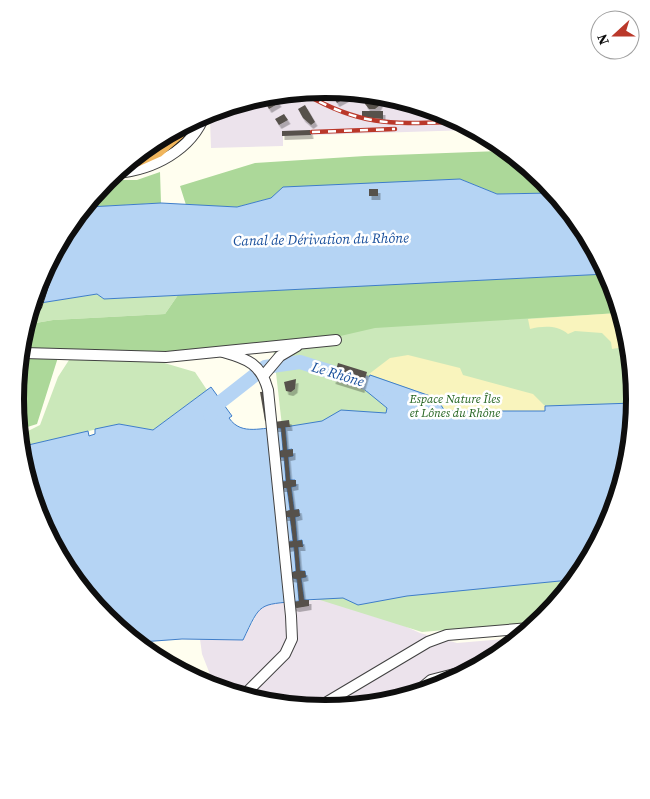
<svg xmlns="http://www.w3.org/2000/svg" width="650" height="799" viewBox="0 0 650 799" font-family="'Source Serif 4',serif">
  <defs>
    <filter id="shadow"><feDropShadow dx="2.5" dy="4" stdDeviation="0" flood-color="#0004"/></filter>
  </defs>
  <rect width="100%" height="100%" fill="#fffeef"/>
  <g fill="#ece3ec">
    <path d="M 325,90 L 444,113 L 469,130 L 283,136 L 283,146 L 211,148 L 210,120 L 213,112 Z"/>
    <path d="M 343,598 L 420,633 L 457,643 L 516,638 L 443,686 L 325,709 L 215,687 L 202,654 L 200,639 L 243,640 L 260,608 L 269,604 Z"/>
  </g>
  <g fill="#cbe8ba">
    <path d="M 575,226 L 612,281 L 635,400 L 611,518 L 544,619 L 540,622 L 422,632 L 301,594 L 261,240 Z"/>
    <path d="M 97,294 L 104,299 L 178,295 L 165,314 L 53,320 L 30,324 L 34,304 Z"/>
    <path d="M 69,360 L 154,360 L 195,372 L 207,390 L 153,430 L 119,424 L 24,446 L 22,434 L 40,425 L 58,377 Z"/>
  </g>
  <g fill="#acd899">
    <path d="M 500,151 L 544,181 L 553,193 L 497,194 L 460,179 L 271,198 L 237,207 L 186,205 L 180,186 L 255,163 L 365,156 Z"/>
    <path d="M 160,172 L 161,203 L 88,207 L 106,180 L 137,180 Z"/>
    <path d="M 607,274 L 612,281 L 618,313 L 375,328 L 336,337 L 173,352 L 60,351 L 37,424 L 21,429 L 15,399 L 30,324 L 53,320 L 165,314 L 178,295 Z"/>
  </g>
  <g fill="#f9f4bd">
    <path d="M 618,313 L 624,347 L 612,349 L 611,342 L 602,333 L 575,331 L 568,334 C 557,325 543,326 530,329 L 528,319 Z"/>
    <path d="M 408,355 L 460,368 L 463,375 L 533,394 L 545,406 L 545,411 L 445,411 L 436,398 L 369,374 L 390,358 Z"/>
  </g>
  <g fill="#b5d4f4" stroke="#3e7dc9">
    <path d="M 460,179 L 497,194 L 553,193 L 607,274 L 104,299 L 97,294 L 34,304 L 39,281 L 88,207 L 161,203 L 237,207 L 271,198 L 283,187 Z"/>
    <path d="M 370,375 L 436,398 L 445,411 L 545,411 L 545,406 L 634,403 L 611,518 L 570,580 L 407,596 L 358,605 L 343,598 L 304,600 L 301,578 L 306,577 L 305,571 L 300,571 L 298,547 L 303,546 L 302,540 L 297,541 L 295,517 L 299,516 L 299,510 L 294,510 L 291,487 L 296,486 L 295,480 L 290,480 L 288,457 L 293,456 L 292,449 L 287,450 L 285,427 L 322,421 L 341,410 L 386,413 L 387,408 L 365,390 Z"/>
    <path d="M 211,387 L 232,416 L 229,418 C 242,437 263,426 281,428 L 283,450 L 280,451 L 281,457 L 284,457 L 286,481 L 283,481 L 284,487 L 287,488 L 290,510 L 287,512 L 288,517 L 290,517 L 293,541 L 290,541 L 290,547 L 294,547 L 296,571 L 293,572 L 293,578 L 297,579 L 299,601 C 258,605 261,602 243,640 L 182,639 L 141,642 L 106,618 L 38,518 L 24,446 L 88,431 L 89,436 L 95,434 L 95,429 L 119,424 L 153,430 Z"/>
  </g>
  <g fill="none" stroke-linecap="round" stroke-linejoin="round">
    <path stroke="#b5d4f4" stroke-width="14" d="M 210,415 L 214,407 L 265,367 L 300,362 L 385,389"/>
  </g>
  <g fill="#56514b" filter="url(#shadow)">
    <path d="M 329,90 L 341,93 L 352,95 L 337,103 Z"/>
    <path d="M 365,98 L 381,101 L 379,106 L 375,109 L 369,109 L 365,104 Z"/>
    <path d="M 276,99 L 279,103 L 269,109 L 265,102 Z"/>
    <path d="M 305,105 L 315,122 L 311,125 L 303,118 L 298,109 Z"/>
    <path d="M 362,111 L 383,111 L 383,119 L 362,117 Z"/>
    <path d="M 284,114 L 288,120 L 279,125 L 275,119 Z"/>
    <path d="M 310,130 L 311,135 L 282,136 L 282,131 Z"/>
    <rect x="369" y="189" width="9" height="7"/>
    <path d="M 338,363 L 367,372 L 362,389 L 333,380 Z"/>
    <path d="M 296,379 L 295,389 L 291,392 L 286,391 L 284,382 Z"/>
    <path d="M 271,391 L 266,421 L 265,421 L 260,392 Z"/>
    <path d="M 289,420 L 290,427 L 285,427 L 287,450 L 293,449 L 293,456 L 288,457 L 290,480 L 296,480 L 296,486 L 291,487 L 294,510 L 299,509 L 300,516 L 295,517 L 297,541 L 302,540 L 303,547 L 298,547 L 300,571 L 305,571 L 306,577 L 301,578 L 304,600 L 309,600 L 309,606 L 297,608 L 293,607 L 293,602 L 299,601 L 297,579 L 290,578 L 290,573 L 296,571 L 294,547 L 287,548 L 286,542 L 293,541 L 290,517 L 284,517 L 283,512 L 290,510 L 287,488 L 281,488 L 280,482 L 286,481 L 284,457 L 278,457 L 277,452 L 283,450 L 281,428 L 274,428 L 274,422 Z"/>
  </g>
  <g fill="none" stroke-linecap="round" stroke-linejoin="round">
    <defs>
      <g id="minor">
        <path d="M 116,173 C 153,170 192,150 205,114"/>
        <path d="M 223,352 C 248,359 261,364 268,390 L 291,616 L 292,639 L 285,654 L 245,694"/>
        <path d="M 24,353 L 166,357 L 336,340"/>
        <path d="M 264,375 L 280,356 L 297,346"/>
        <path d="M 418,691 L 431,680 L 466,671"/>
        <path d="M 317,708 L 428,642 L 447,635 L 530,628"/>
      </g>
      <g id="highway">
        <path d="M 137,159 L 157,150 L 178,132"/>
        <path d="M 34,305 L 45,271"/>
      </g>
    </defs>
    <use href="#minor" stroke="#414141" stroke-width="12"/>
    <use href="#highway" stroke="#1f1f1f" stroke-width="17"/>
    <use href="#minor" stroke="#fff" stroke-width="10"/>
    <use href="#highway" stroke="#f0b55c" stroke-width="15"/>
    <defs>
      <g id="rail">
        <path d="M 305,94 C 363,127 393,124 457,122"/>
        <path d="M 312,132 L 395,129"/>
      </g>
    </defs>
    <use href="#rail" stroke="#ba382a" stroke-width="4.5"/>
    <use href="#rail" stroke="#fff" stroke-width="2.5" stroke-dasharray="8" stroke-linecap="butt"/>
  </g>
  <g text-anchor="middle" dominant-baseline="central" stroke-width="5" stroke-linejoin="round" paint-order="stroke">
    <g font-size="12" font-style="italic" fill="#246420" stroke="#fff">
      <text x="455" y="399">Espace Nature Îles<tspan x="455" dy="14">et Lônes du Rhône</tspan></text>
    </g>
    <g font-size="14" font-style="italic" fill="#1a509c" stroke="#fff">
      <text transform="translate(321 239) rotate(-1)">Canal de Dérivation du Rhône</text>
      <text transform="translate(338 374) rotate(17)">Le Rhône</text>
    </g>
  </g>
  <path d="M0 0H650V799H0ZM24 399a301 301 0 1 1 602 0a301 301 0 1 1-602 0Z" fill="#fff" fill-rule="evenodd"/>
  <path fill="none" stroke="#0e0e0e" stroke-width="6" d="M24 399a301 301 0 1 1 602 0a301 301 0 1 1-602 0Z"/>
  <g transform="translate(615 35) rotate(249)"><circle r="24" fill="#ffffff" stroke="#9f9f9f"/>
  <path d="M0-4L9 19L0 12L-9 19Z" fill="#ba382a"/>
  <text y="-8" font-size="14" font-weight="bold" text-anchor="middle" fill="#0e0e0e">N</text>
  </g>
</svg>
